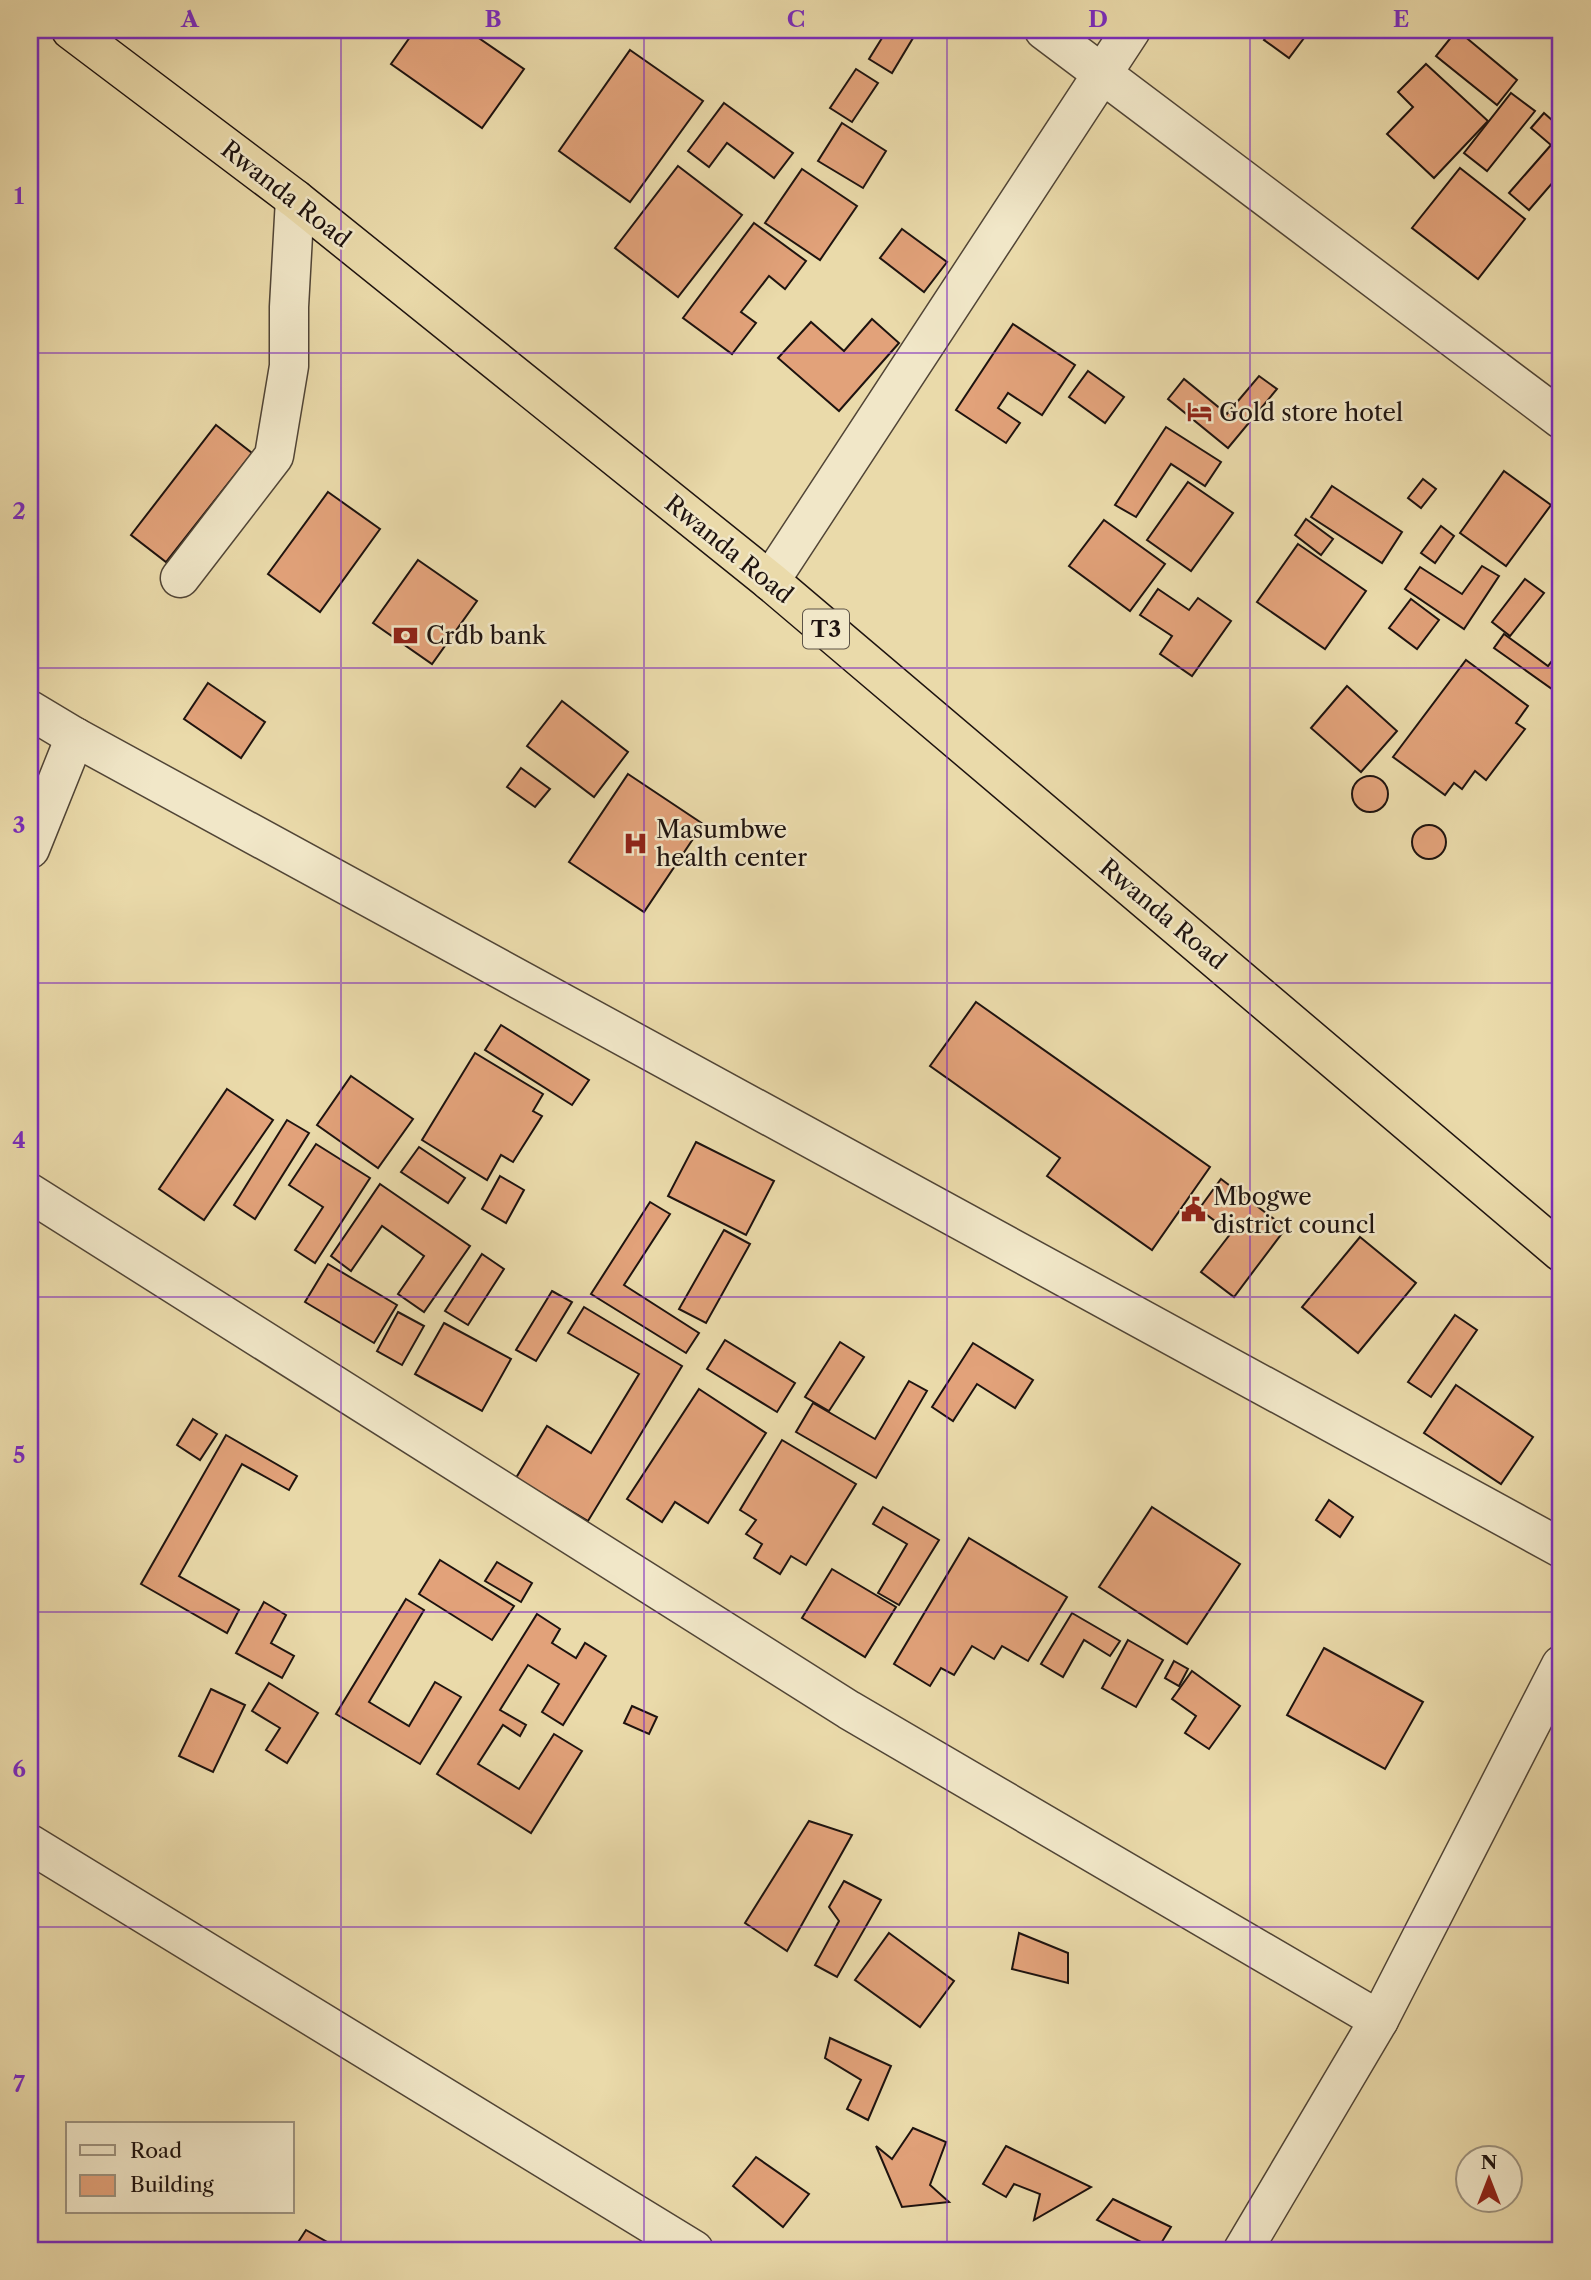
<svg xmlns="http://www.w3.org/2000/svg" width="1591" height="2280" viewBox="0 0 1591 2280" font-family="'Libre Caslon Text',serif">
  <rect width="100%" height="100%" fill="#eadaaa"/>
  <filter id="stains"><feTurbulence type="fractalNoise" baseFrequency=".00286" numOctaves="4"/><feColorMatrix values="0 0 0 0 .2 0 0 0 0 .09 0 0 0 0 .02 0 0 0 .5 -.17"/></filter>
  <radialGradient id="worn" r=".72"><stop offset=".6" stop-color="#630" stop-opacity="0"/><stop offset="1" stop-color="#630" stop-opacity=".3"/></radialGradient>
  <g fill="#e2a27a" stroke="#1e130f" stroke-width="2">
    <path d="M 415,30 L 467,30 L 524,69 L 482,128 L 391,64 Z"/>
    <path d="M 887,30 L 899,30 L 913,38 L 892,73 L 869,59 Z"/>
    <path d="M 1272,30 L 1310,30 L 1289,58 L 1264,40 Z"/>
    <path d="M 1457,30 L 1517,80 L 1497,105 L 1436,56 Z"/>
    <path d="M 630,50 L 703,101 L 630,202 L 559,151 Z"/>
    <path d="M 1426,64 L 1488,121 L 1434,178 L 1387,134 L 1413,107 L 1398,92 Z"/>
    <path d="M 856,69 L 878,83 L 852,122 L 830,108 Z"/>
    <path d="M 1511,93 L 1535,111 L 1487,171 L 1464,153 Z"/>
    <path d="M 724,103 L 793,153 L 774,178 L 727,143 L 709,167 L 688,151 Z"/>
    <path d="M 1544,113 L 1561,128 L 1561,173 L 1529,210 L 1509,193 L 1551,145 L 1531,128 Z"/>
    <path d="M 842,123 L 886,151 L 863,188 L 818,161 Z"/>
    <path d="M 678,166 L 742,215 L 678,297 L 615,248 Z"/>
    <path d="M 1460,168 L 1525,219 L 1478,279 L 1412,228 Z"/>
    <path d="M 802,169 L 857,206 L 820,260 L 765,223 Z"/>
    <path d="M 754,223 L 806,261 L 785,289 L 769,276 L 741,312 L 756,323 L 732,354 L 683,318 Z"/>
    <path d="M 902,229 L 947,262 L 924,292 L 880,258 Z"/>
    <path d="M 872,319 L 899,343 L 839,411 L 778,358 L 811,322 L 844,351 Z"/>
    <path d="M 1013,324 L 1075,365 L 1042,415 L 1008,393 L 998,408 L 1020,423 L 1006,443 L 956,410 Z"/>
    <path d="M 1088,371 L 1124,397 L 1105,423 L 1069,397 Z"/>
    <path d="M 1259,376 L 1277,389 L 1228,448 L 1168,399 L 1184,379 L 1227,414 Z"/>
    <path d="M 216,425 L 252,453 L 166,562 L 131,535 Z"/>
    <path d="M 1166,427 L 1221,462 L 1205,486 L 1171,464 L 1136,517 L 1115,505 Z"/>
    <path d="M 1504,471 L 1551,505 L 1506,566 L 1460,533 Z"/>
    <path d="M 1423,479 L 1436,489 L 1421,508 L 1408,498 Z"/>
    <path d="M 1188,482 L 1233,513 L 1191,571 L 1147,540 Z"/>
    <path d="M 1332,486 L 1402,532 L 1382,563 L 1311,517 Z"/>
    <path d="M 328,492 L 380,529 L 320,612 L 268,574 Z"/>
    <path d="M 1306,519 L 1333,539 L 1321,555 L 1295,535 Z"/>
    <path d="M 1104,520 L 1165,564 L 1130,611 L 1069,566 Z"/>
    <path d="M 1441,526 L 1454,536 L 1435,563 L 1421,553 Z"/>
    <path d="M 1298,544 L 1366,591 L 1325,649 L 1257,602 Z"/>
    <path d="M 418,560 L 477,601 L 432,664 L 373,623 Z"/>
    <path d="M 1482,566 L 1499,576 L 1464,629 L 1405,589 L 1420,567 L 1462,594 Z"/>
    <path d="M 1525,579 L 1544,593 L 1510,636 L 1492,622 Z"/>
    <path d="M 1158,589 L 1189,610 L 1198,598 L 1231,621 L 1192,676 L 1160,654 L 1172,636 L 1140,615 Z"/>
    <path d="M 1411,599 L 1439,620 L 1417,649 L 1389,628 Z"/>
    <path d="M 1504,634 L 1548,666 L 1561,649 L 1561,691 L 1559,694 L 1494,648 Z"/>
    <path d="M 1466,660 L 1528,706 L 1516,723 L 1525,729 L 1486,780 L 1475,771 L 1462,789 L 1454,783 L 1445,795 L 1393,757 Z"/>
    <path d="M 208,683 L 265,722 L 241,758 L 184,719 Z"/>
    <path d="M 1347,686 L 1397,731 L 1361,772 L 1311,728 Z"/>
    <path d="M 562,701 L 628,752 L 594,797 L 527,746 Z"/>
    <path d="M 521,768 L 550,789 L 535,807 L 507,787 Z"/>
    <path d="M 628,774 L 703,824 L 644,912 L 569,862 Z"/>
    <circle cx="1370" cy="794" r="18"/>
    <circle cx="1429" cy="842" r="17"/>
    <path d="M 976,1002 L 1210,1167 L 1152,1250 L 1047,1176 L 1060,1158 L 930,1066 Z"/>
    <path d="M 501,1025 L 589,1080 L 572,1105 L 485,1050 Z"/>
    <path d="M 475,1053 L 543,1094 L 533,1111 L 542,1116 L 513,1162 L 501,1155 L 487,1180 L 422,1140 Z"/>
    <path d="M 351,1076 L 413,1119 L 378,1168 L 317,1125 Z"/>
    <path d="M 227,1089 L 273,1120 L 204,1220 L 159,1189 Z"/>
    <path d="M 287,1120 L 309,1133 L 255,1219 L 234,1205 Z"/>
    <path d="M 696,1142 L 774,1181 L 746,1235 L 668,1196 Z"/>
    <path d="M 316,1144 L 370,1178 L 315,1263 L 295,1250 L 323,1207 L 289,1185 Z"/>
    <path d="M 419,1147 L 465,1178 L 448,1203 L 401,1172 Z"/>
    <path d="M 500,1176 L 524,1190 L 506,1223 L 482,1209 Z"/>
    <path d="M 1221,1179 L 1286,1228 L 1234,1297 L 1201,1272 L 1231,1233 L 1199,1209 Z"/>
    <path d="M 380,1184 L 470,1246 L 424,1312 L 398,1294 L 424,1256 L 382,1226 L 351,1271 L 331,1256 Z"/>
    <path d="M 650,1202 L 670,1214 L 624,1285 L 699,1333 L 686,1353 L 591,1294 Z"/>
    <path d="M 724,1230 L 750,1244 L 706,1323 L 679,1309 Z"/>
    <path d="M 1360,1237 L 1416,1283 L 1358,1353 L 1302,1307 Z"/>
    <path d="M 482,1254 L 504,1269 L 468,1325 L 445,1311 Z"/>
    <path d="M 328,1264 L 397,1305 L 374,1343 L 305,1302 Z"/>
    <path d="M 552,1291 L 572,1302 L 536,1361 L 516,1350 Z"/>
    <path d="M 584,1307 L 682,1366 L 588,1521 L 516,1478 L 547,1426 L 591,1453 L 639,1374 L 568,1333 Z"/>
    <path d="M 398,1312 L 424,1326 L 402,1365 L 377,1351 Z"/>
    <path d="M 1455,1315 L 1477,1330 L 1431,1397 L 1408,1382 Z"/>
    <path d="M 444,1323 L 511,1359 L 482,1411 L 415,1374 Z"/>
    <path d="M 725,1340 L 795,1383 L 777,1412 L 707,1369 Z"/>
    <path d="M 840,1342 L 864,1357 L 829,1411 L 805,1397 Z"/>
    <path d="M 973,1343 L 1033,1380 L 1015,1408 L 977,1384 L 953,1421 L 932,1407 Z"/>
    <path d="M 909,1381 L 927,1391 L 876,1478 L 796,1432 L 813,1403 L 875,1439 Z"/>
    <path d="M 1456,1385 L 1533,1437 L 1501,1484 L 1424,1433 Z"/>
    <path d="M 699,1389 L 766,1433 L 708,1523 L 675,1502 L 662,1522 L 627,1499 Z"/>
    <path d="M 193,1419 L 217,1434 L 200,1460 L 177,1445 Z"/>
    <path d="M 226,1435 L 297,1476 L 289,1490 L 242,1464 L 179,1576 L 239,1610 L 227,1633 L 141,1584 Z"/>
    <path d="M 782,1440 L 856,1484 L 806,1565 L 791,1556 L 780,1574 L 754,1558 L 762,1544 L 746,1534 L 756,1520 L 740,1510 Z"/>
    <path d="M 1329,1500 L 1353,1517 L 1340,1537 L 1316,1520 Z"/>
    <path d="M 883,1507 L 939,1540 L 899,1605 L 878,1593 L 907,1544 L 873,1524 Z"/>
    <path d="M 1152,1507 L 1240,1564 L 1187,1644 L 1099,1587 Z"/>
    <path d="M 969,1538 L 1067,1597 L 1028,1661 L 1002,1646 L 994,1659 L 972,1646 L 954,1675 L 941,1668 L 930,1686 L 894,1664 Z"/>
    <path d="M 440,1560 L 514,1606 L 492,1640 L 419,1594 Z"/>
    <path d="M 497,1562 L 532,1583 L 521,1602 L 485,1581 Z"/>
    <path d="M 832,1569 L 896,1607 L 865,1657 L 802,1618 Z"/>
    <path d="M 406,1599 L 424,1610 L 369,1702 L 409,1726 L 435,1682 L 461,1697 L 420,1764 L 336,1714 Z"/>
    <path d="M 264,1602 L 286,1615 L 271,1643 L 294,1656 L 282,1678 L 236,1653 Z"/>
    <path d="M 1072,1613 L 1120,1641 L 1110,1656 L 1084,1640 L 1063,1677 L 1041,1664 Z"/>
    <path d="M 537,1614 L 560,1629 L 552,1643 L 576,1658 L 585,1643 L 606,1656 L 563,1725 L 542,1712 L 559,1684 L 528,1665 L 500,1710 L 526,1725 L 520,1736 L 503,1725 L 478,1764 L 519,1789 L 554,1734 L 582,1751 L 531,1833 L 437,1774 Z"/>
    <path d="M 1128,1640 L 1163,1660 L 1136,1707 L 1102,1688 Z"/>
    <path d="M 1324,1648 L 1423,1702 L 1385,1769 L 1287,1715 Z"/>
    <path d="M 1174,1661 L 1188,1669 L 1179,1686 L 1165,1678 Z"/>
    <path d="M 1192,1671 L 1240,1706 L 1209,1749 L 1185,1733 L 1196,1716 L 1172,1699 Z"/>
    <path d="M 269,1683 L 318,1713 L 287,1763 L 266,1750 L 280,1728 L 252,1711 Z"/>
    <path d="M 211,1689 L 245,1705 L 213,1772 L 179,1756 Z"/>
    <path d="M 632,1706 L 657,1717 L 649,1734 L 624,1723 Z"/>
    <path d="M 809,1821 L 852,1835 L 787,1951 L 745,1923 Z"/>
    <path d="M 844,1881 L 881,1900 L 837,1977 L 815,1965 L 839,1921 L 829,1907 Z"/>
    <path d="M 889,1933 L 954,1981 L 920,2027 L 855,1980 Z"/>
    <path d="M 1019,1933 L 1068,1953 L 1068,1983 L 1012,1969 Z"/>
    <path d="M 830,2038 L 891,2066 L 868,2120 L 847,2109 L 861,2080 L 825,2058 Z"/>
    <path d="M 913,2128 L 946,2142 L 930,2185 L 949,2202 L 902,2207 L 876,2146 L 892,2159 Z"/>
    <path d="M 1006,2146 L 1091,2187 L 1034,2220 L 1040,2194 L 1014,2184 L 1006,2197 L 983,2184 Z"/>
    <path d="M 756,2157 L 809,2194 L 783,2227 L 733,2186 Z"/>
    <path d="M 1113,2199 L 1171,2227 L 1157,2250 L 1097,2220 Z"/>
    <path d="M 306,2230 L 327,2242 L 323,2250 L 293,2250 Z"/>
  </g>
  <g fill="none" stroke-linecap="round" stroke-linejoin="round">
    <defs>
      <g id="minor">
        <path d="M 1044,30 L 1561,419"/>
        <path d="M 180,578 L 274,456 L 289,366 L 289,307 L 295,199"/>
        <path d="M 770,581 L 1131,30"/>
        <path d="M 30,710 L 75,737 L 1561,1548"/>
        <path d="M 30,849 L 75,737"/>
        <path d="M 30,1193 L 849,1710 L 1379,2020"/>
        <path d="M 30,1844 L 694,2250"/>
        <path d="M 1243,2250 L 1379,2020 L 1561,1665"/>
      </g>
      <path id="highway" d="M 71,30 L 295,199 L 770,581 L 1561,1252"/>
    </defs>
    <use href="#minor" stroke="#514536" stroke-width="41"/>
    <use href="#highway" stroke="#1e130f" stroke-width="41"/>
    <use href="#minor" stroke="#f1e7c8" stroke-width="38"/>
    <use href="#highway" stroke="#eadaaa" stroke-width="38"/>
  </g>
  <path fill="none" stroke="#7b2cbf" stroke-width="2" stroke-opacity="0.55" d="M 341,30 L 341,2250M 644,30 L 644,2250M 947,30 L 947,2250M 1250,30 L 1250,2250M 30,353 L 1561,353M 30,668 L 1561,668M 30,983 L 1561,983M 30,1297 L 1561,1297M 30,1612 L 1561,1612M 30,1927 L 1561,1927"/>
  <defs>
    <symbol id="hotel-bare" viewBox="-9 -9 18 18"><path d="M-6-4.5h1.5V1H6V5H4.5V3h-9V5H-6ZM-4 0a1.8 1.8 0 1 1 3.6 0ZM.5 0V-2.5h3Q6-2.5 6 0Z" fill="#8f2418" stroke="#f1e7c8" stroke-width="2.5" paint-order="stroke"/></symbol>
    <symbol id="bank-bare" viewBox="-9 -9 18 18"><path d="M-6-4H6V4H-6ZM0-2.3a2.3 2.3 0 1 0 0 4.6a2.3 2.3 0 1 0 0-4.6Z" fill="#8f2418" stroke="#f1e7c8" stroke-width="2.5" paint-order="stroke"/></symbol>
    <symbol id="hospital-bare" viewBox="-9 -9 18 18"><path d="M-5-5h3v3.5h4V-5h3V5h-3V1.5h-4V5h-3Z" fill="#8f2418" stroke="#f1e7c8" stroke-width="2.5" paint-order="stroke"/></symbol>
    <symbol id="civic-bare" viewBox="-9 -9 18 18"><path d="M-.6-6.5H3V-4.5H.6V-3L4-1V1h2V6H-6V1h2V-1L-.6-3ZM-1.2 2.5V6h2.4V2.5Z" fill="#8f2418" stroke="#f1e7c8" stroke-width="2.5" paint-order="stroke"/></symbol>
  </defs>
  <g fill-rule="evenodd">
    <use href="#hotel-bare" x="1182" y="394" width="35" height="35"/>
    <use href="#bank-bare" x="388" y="618" width="35" height="35"/>
    <use href="#hospital-bare" x="618" y="826" width="35" height="35"/>
    <use href="#civic-bare" x="1176" y="1192" width="35" height="35"/>
  </g>
  <g text-anchor="middle" dominant-baseline="central" stroke-width="5" stroke-linejoin="round" paint-order="stroke">
    <rect fill="#f1e7c8" stroke="#5d5346" stroke-width="2" x="803" y="609.5" width="46" height="39" rx="5"/>
    <g font-size="23" font-weight="bold" fill="#1e130f">
      <text x="826" y="629">T3</text>
    </g>
    <g font-size="24" fill="#1e130f" stroke="#f1e7c8">
      <text transform="translate(286 194) rotate(38)">Rwanda Road</text>
      <text transform="translate(729 549) rotate(39)">Rwanda Road</text>
      <text transform="translate(1163 914) rotate(40)">Rwanda Road</text>
    </g>
    <g font-size="24" fill="#1e130f" stroke="#f1e7c8" text-anchor="start">
      <text x="1219" y="412">Gold store hotel</text>
      <text x="426" y="635">Crdb bank</text>
      <text x="656" y="829">Masumbwe<tspan x="656" dy="28">health center</tspan></text>
      <text x="1213" y="1196">Mbogwe<tspan x="1213" dy="28">district councl</tspan></text>
    </g>
  </g>
  <rect width="1591" height="2280" fill="none" stroke="#eadaaa" stroke-width="77"/>
  <rect x="66" y="2122" width="228" height="91" fill="#f1e7c8" stroke="#9d927e" stroke-width="2"/>
  <rect x="80" y="2145" width="35" height="10" fill="#f1e7c8" stroke="#9d927e" stroke-width="2"/>
  <text x="130" y="2158" font-size="21" fill="#1e130f">Road</text>
  <rect x="80" y="2175" width="35" height="21" fill="#e2a27a" stroke="#9d927e" stroke-width="2"/>
  <text x="130" y="2192" font-size="21" fill="#1e130f">Building</text>
  <g transform="translate(1489 2179)"><circle r="33" fill="#f1e7c8" stroke="#9d927e" stroke-width="2"/>
  <path d="M0-5L12 26L0 18L-12 26Z" fill="#8f2418"/>
  <text y="-10" font-size="19" font-weight="bold" text-anchor="middle" fill="#1e130f">N</text>
  </g>
  <rect x="38" y="38" width="1514" height="2204" fill="none" stroke="#7b2cbf" stroke-width="2.5"/>
  <g font-size="23" text-anchor="middle" font-weight="bold" fill="#7b2cbf">
    <text x="190" y="27">A</text>
    <text x="493" y="27">B</text>
    <text x="796" y="27">C</text>
    <text x="1098" y="27">D</text>
    <text x="1401" y="27">E</text>
    <text x="19" y="204">1</text>
    <text x="19" y="519">2</text>
    <text x="19" y="833">3</text>
    <text x="19" y="1148">4</text>
    <text x="19" y="1463">5</text>
    <text x="19" y="1777">6</text>
    <text x="19" y="2092">7</text>
  </g>
  <rect width="100%" height="100%" filter="url(#stains)"/>
  <rect width="100%" height="100%" fill="url(#worn)"/>
</svg>
